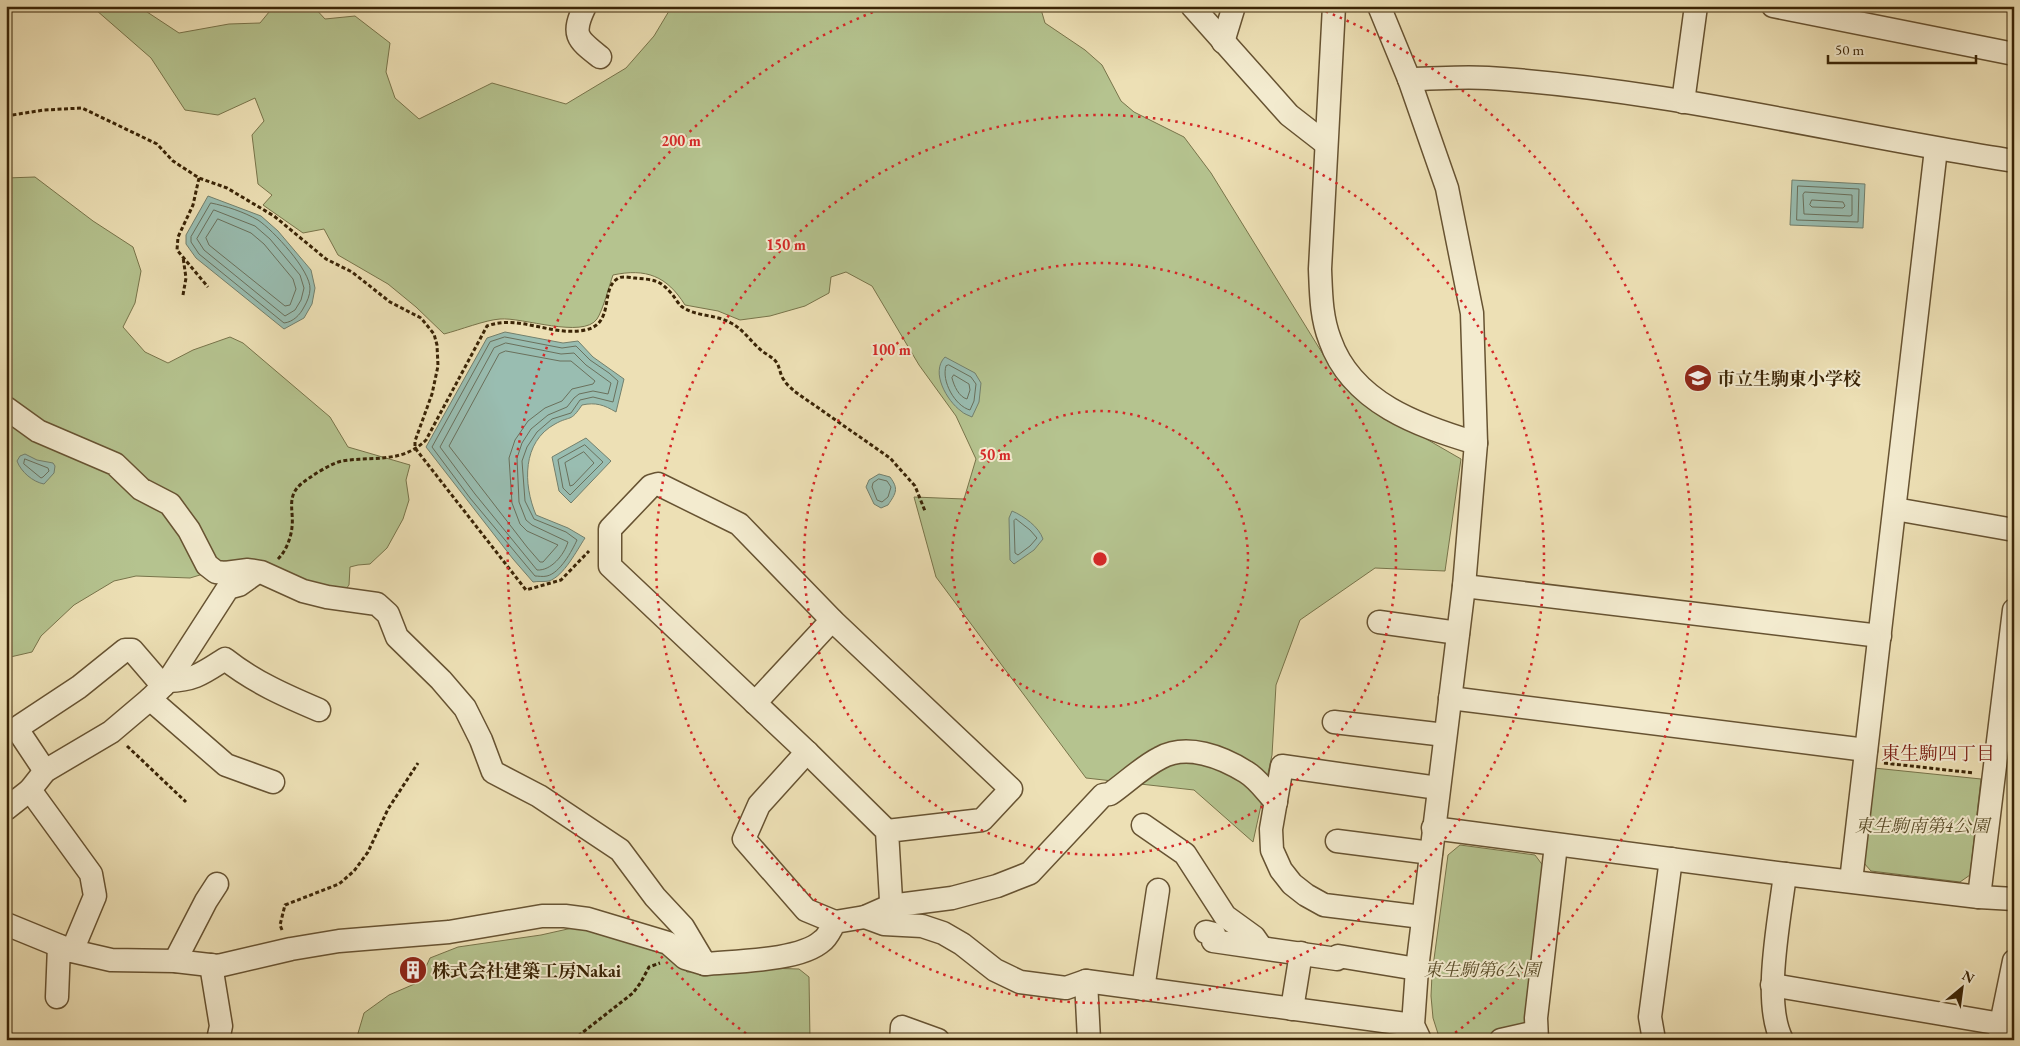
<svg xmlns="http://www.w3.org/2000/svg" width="2020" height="1046" viewBox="0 0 2020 1046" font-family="'EB Garamond','Noto Serif JP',serif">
  <rect width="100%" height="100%" fill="#ede0b5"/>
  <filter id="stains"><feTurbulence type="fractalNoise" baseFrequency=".004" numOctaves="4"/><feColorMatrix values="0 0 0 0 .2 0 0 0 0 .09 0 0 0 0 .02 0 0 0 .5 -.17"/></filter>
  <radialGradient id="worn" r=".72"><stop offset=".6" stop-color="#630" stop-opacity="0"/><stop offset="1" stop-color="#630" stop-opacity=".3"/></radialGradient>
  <g fill="#b5c38f" stroke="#78744a">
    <path d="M 98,6 L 138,6 L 179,33 L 229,24 L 260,23 L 274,6 L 313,6 L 325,19 L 355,16 L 390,43 L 386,72 L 395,98 L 419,119 L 492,83 L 566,104 L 626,68 L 654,36 L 672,6 L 1040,6 L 1045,23 L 1085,50 L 1102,65 L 1121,101 L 1134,112 L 1184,137 L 1211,173 L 1342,385 L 1402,425 L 1461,459 L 1445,571 L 1375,568 L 1300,620 L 1276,685 L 1272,755 L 1253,842 L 1194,790 L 1086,778 L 936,577 L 914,497 L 964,499 L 976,459 L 956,416 L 919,365 L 872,286 L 846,272 L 831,277 L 829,293 L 805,306 L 770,316 L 740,320 L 718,311 L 685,305 C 667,276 646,268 613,275 C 609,286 603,310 597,319 C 583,339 522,317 500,319 C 485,320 460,330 444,334 L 416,307 L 388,284 L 338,255 L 324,229 L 303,233 L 263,205 L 272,195 L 258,184 L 252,135 L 264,121 L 255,98 L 218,115 L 185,110 L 151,58 L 96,10 Z"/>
    <path d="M 35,177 L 93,221 L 133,247 L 141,271 L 135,303 L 123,327 L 145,352 L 168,363 L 193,350 L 230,337 L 243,343 L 330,417 L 348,447 L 410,465 L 406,480 L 409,500 L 403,519 L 387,548 L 370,564 L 358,565 L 350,567 L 349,585 L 342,594 L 223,568 L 190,578 L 136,576 L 114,581 L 74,605 L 41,636 L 32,652 L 6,658 L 6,178 Z"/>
    <path d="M 1874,768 L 1981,779 L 1970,875 L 1960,882 L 1871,871 L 1863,862 Z"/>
    <path d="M 1460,845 L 1535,855 L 1544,867 L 1524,1028 L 1471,1040 L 1440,1040 L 1433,1018 L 1431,996 L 1432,974 L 1448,855 Z"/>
    <path d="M 581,926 L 667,952 L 687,972 L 765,968 L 799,969 L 809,977 L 810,1040 L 356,1040 L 364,1013 L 389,995 L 419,982 L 430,958 L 458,947 L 541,935 Z"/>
  </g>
  <g fill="#99bdb1" stroke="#73806d">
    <path d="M 1792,180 L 1865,184 L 1863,228 L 1790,225 Z"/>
    <path d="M 208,196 L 261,216 L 278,231 L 311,270 L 315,288 L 312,304 L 304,318 L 284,329 L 196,258 L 186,244 L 186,235 Z"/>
    <path d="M 505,332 L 563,343 L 578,341 L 593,357 L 624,379 L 616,412 C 604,405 596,402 582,405 C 570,423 571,415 555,424 C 522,442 523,484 536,515 L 568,528 L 585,538 C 577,550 564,576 549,581 C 544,582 538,581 533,582 L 513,559 L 426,447 L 487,338 Z"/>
    <path d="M 945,357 L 975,373 L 981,383 L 979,402 L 972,417 C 968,415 964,414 961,411 C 947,401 930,372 945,357 Z"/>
    <path d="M 586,438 L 611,461 L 571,503 L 559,491 L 552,457 Z"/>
    <path d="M 25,454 L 37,460 L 53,463 L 55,466 L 54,473 L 44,484 C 33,482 21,472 17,461 L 20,456 Z"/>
    <path d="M 879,474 L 890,477 C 899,489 896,493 888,505 L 881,508 L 874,504 L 866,487 L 869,480 Z"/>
    <path d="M 1012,511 C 1024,516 1039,527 1043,539 L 1034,550 L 1014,564 L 1010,560 L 1009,518 Z"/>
  </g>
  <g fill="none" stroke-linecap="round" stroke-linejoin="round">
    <g stroke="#6a705c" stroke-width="1">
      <path d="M 1798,186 L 1859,189 L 1858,222 L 1797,220 Z"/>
      <path d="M 1805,192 L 1852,195 L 1852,215 L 1850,216 L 1804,214 L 1803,195 Z"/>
      <path d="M 1812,200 L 1843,202 L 1845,206 L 1843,208 L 1812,207 L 1810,205 Z"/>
      <path d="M 211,203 C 226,206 244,212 258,220 C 273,230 311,271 310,289 C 310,295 307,302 304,307 C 300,315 293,322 284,323 L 199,254 L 191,242 L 191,237 Z"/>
      <path d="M 214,210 L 255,226 L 270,239 L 300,275 L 304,288 L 301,300 L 295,310 L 285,316 L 204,250 L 197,239 Z"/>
      <path d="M 218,219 L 251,233 L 264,244 L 293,279 L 296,289 L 290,305 L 285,306 L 209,245 L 206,238 Z"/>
      <path d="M 505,337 L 562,348 L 576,346 L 590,360 L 609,373 L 618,381 L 613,402 L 593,397 L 580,400 L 571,413 L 552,419 L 537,432 L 527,447 L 522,461 L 525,501 L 534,519 L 566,532 L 577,540 C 572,551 560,573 547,576 C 543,577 538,576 535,576 L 470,498 L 432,447 L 490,342 Z"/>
      <path d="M 506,343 L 561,354 L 574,353 L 586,365 L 611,383 L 608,394 L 593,391 L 579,394 L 574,398 L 567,407 L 548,415 L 531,429 L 522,443 L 517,458 L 519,502 L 526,520 L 532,525 L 568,542 C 564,555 551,571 537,570 L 475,494 L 440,447 L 494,348 Z"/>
      <path d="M 506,351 L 560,361 L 571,361 L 595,381 L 593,384 L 572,389 L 562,401 L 545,408 L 528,421 L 515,440 L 509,458 L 512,503 L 520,524 L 527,531 L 558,545 L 543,562 L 540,562 L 527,547 L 449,446 L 499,354 Z"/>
      <path d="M 949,365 L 971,377 L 976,384 L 974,401 L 970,410 C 955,406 941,381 946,366 Z"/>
      <path d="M 954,375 L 969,384 L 970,390 L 967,399 C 959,397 954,386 952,378 Z"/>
      <path d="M 585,445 L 603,462 L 570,495 L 563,488 L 558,460 Z"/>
      <path d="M 584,452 L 594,463 L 573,485 L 570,486 L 565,463 Z"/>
      <path d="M 25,459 L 48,468 L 49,471 L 43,477 L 41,478 L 24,464 Z"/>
      <path d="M 879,479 L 887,481 L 891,487 L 888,497 L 882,502 L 877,500 L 872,487 L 873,483 Z"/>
      <path d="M 1016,519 L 1030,530 L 1037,538 L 1030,546 L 1018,555 L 1015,553 L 1014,521 Z"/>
    </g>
    <defs>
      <g id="minor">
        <path d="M 585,6 C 571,35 577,39 600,57"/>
        <path d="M 1192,6 L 1289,115 L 1325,143"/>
        <path d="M 1334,6 L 1320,269 C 1321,293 1321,317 1330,340 C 1352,403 1419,426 1476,443"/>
        <path d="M 1379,6 L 1409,79 L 1447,188 L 1472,313 L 1476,443 L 1464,586 L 1417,969 L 1413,1025 L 1420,1040"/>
        <path d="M 1773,6 L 2014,54"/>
        <path d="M 1223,42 L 1234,6"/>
        <path d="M 1409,79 C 1435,79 1462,76 1488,78 C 1665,89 1839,134 2014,161"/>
        <path d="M 1683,102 L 1696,6"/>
        <path d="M 6,408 L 38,431 L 115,464 L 141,489 L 170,504 L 189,530 L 207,565 L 216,572 L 225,573 L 248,570 L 261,572 L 303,591 L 327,597 L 377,604 L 388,614 L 397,637 L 441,680 L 465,708 L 481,740 L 493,772 L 539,796 L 620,850 L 655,897 L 683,927 L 705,964 C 735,961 800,961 822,941 C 828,937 831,928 835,922 L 865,917 L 890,906 L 952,898 L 997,886 L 1030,873 L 1103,795 L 1110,794 C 1126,783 1142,767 1160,758 C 1187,743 1222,757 1246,772 C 1258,779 1267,793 1276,802"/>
        <path d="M 1895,509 L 2014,530"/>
        <path d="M 1464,586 L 1880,636"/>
        <path d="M 1379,622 L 1458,633"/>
        <path d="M 168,681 C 195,680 203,673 225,659 C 254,682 286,696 319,710"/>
        <path d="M 1450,698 L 1866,750"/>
        <path d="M 150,699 L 226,765 L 273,782"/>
        <path d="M 755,703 L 832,620"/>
        <path d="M 1334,722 L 1445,735"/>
        <path d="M 807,752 L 759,805 L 744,839 L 806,910 L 835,922"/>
        <path d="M 45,771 L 19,732 L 20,726 L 79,687 L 125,650 L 132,650 L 163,686"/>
        <path d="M 30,790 L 91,874 L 95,896 L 72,951"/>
        <path d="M 6,809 L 30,790 L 45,771 L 111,732 L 150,699 L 168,681 L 228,588 L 239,585 L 253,575"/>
        <path d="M 1143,825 L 1185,854 L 1225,916 L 1254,937 L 1261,947"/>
        <path d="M 1433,828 L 1785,874 L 1979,897 L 2014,899"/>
        <path d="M 887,831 L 982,820 L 1011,789 L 832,620 L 739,524 L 658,484 L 651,486 L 610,529 L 610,566 L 807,752 L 887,831 L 891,900"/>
        <path d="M 1337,841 L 1431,853"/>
        <path d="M 1851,881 L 1936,149"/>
        <path d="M 1979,897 L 2014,610"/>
        <path d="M 865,917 L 884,924 L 922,926 L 943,933 L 962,944 L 995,970 L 1020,982 L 1066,988 L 1086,981 L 1413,1025"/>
        <path d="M 1422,917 L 1324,905 L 1306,895 L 1292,884 L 1281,870 L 1272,850 L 1271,829 L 1282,766 L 1438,788"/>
        <path d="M 6,924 L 72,951 L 111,960 L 175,961 L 218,966 L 291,949 L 339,941 L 449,932 L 542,916 L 565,916 L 588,919 L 668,943 L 685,958 L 705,964"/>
        <path d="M 1206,932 L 1214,934 L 1213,941 L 1337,959 L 1338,956 L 1417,969"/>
        <path d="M 175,961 L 206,901 L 217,884"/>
        <path d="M 211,965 L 221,1026 L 218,1040"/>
        <path d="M 1086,981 L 1089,1040"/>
        <path d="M 1772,985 L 2001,1024"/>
        <path d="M 1143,989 L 1158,890"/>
        <path d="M 57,997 L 59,946"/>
        <path d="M 1292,1009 L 1301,953"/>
        <path d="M 2000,1039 L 2001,1024 L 2014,961"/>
        <path d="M 901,1040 L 902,1027 L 938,1040"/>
        <path d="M 1501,1040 L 1536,1032"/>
        <path d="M 1537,1040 L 1536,1018 L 1556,845"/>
        <path d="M 1654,1040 L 1650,1017 L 1671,859"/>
        <path d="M 1782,1040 C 1762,1002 1780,917 1785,874"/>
      </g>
    </defs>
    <use href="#minor" stroke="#675332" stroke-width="25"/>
    <g stroke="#3a2406" stroke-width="3" stroke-dasharray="4 2.5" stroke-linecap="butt">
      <path d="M 6,116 L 44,110 L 82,108 L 157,144 L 173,161 L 199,178 L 227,188 L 274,216 L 326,259 L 352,272 L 390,302 L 421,318 L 434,334 L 437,345 L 438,366 L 432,394 L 415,441 L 415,448 L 526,590 L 561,580 L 589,551"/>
      <path d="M 199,178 L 193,205 L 178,237 L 177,250 L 208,287"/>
      <path d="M 183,295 L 186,278 L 183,257"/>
      <path d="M 278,559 C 286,551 291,538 292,527 C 294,511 286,497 301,484 C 310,477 331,463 342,461 C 371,456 402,464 426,440 L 487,326 C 519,314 552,337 585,330 C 615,324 600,290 617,279 C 622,275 630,278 635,278 C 654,280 659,279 672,294 C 675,298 678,303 681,306 C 695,317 716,314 731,323 C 744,330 751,342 762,351 C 767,355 773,357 777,363 C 780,368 780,375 784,380 C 786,384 791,388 794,391 L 890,458 L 915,486 L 925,511"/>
      <path d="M 127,746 L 186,802"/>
      <path d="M 1884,763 L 1974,773"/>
      <path d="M 282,930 L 280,925 L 285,905 L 339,884 L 354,871 L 368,852 L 388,809 L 418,763"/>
      <path d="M 573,1040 L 633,993 L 641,982 L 649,967 L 660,963"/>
    </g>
    <use href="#minor" stroke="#f3ebcf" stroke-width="22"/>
  </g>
  <g fill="none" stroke="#d62828" stroke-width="2.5" stroke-dasharray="2.5 5">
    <circle cx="1100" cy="559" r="148"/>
    <circle cx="1100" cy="559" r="296"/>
    <circle cx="1100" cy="559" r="444"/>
    <path d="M752 1038A592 592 0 0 1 888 6M1312 6A592 592 0 0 1 1448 1038"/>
  </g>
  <defs>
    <symbol id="school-disc" viewBox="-11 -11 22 22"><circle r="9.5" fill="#8f2418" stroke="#f3ebcf"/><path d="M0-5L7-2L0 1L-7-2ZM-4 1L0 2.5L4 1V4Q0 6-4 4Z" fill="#fff"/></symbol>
    <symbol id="building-disc" viewBox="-11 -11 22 22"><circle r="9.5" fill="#8f2418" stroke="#f3ebcf"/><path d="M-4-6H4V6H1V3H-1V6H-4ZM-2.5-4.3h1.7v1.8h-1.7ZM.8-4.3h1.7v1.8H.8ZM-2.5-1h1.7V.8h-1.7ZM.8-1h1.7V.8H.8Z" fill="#fff"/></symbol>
  </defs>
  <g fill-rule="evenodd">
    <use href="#school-disc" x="1682" y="362" width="32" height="32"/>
    <use href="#building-disc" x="397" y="954" width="32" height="32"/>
  </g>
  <g text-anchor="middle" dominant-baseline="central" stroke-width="4" stroke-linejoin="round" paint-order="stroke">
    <g font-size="18" font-weight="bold" fill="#3a2406" stroke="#f3ebcf" text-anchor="start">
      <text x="1717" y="378">市立生駒東小学校</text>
      <text x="432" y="970">株式会社建築工房Nakai</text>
    </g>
    <g font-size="18" font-style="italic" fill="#594c28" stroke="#f3ebcf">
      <text x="1922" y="825">東生駒南第4公園</text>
      <text x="1482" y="969">東生駒第6公園</text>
    </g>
    <g font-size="19" fill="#7a1f14" stroke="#f3ebcf">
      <text x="1938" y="753">東生駒四丁目</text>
    </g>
  </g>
  <circle cx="1100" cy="559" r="8" fill="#d62828" stroke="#f3ebcf" stroke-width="2.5"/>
  <g font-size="15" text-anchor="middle" font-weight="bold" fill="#d62828" stroke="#f3ebcf" stroke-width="4" stroke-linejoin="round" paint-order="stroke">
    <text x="681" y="146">200 m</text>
    <text x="786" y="250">150 m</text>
    <text x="891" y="355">100 m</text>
    <text x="995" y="460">50 m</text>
  </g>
  <rect width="2020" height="1046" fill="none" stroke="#ede0b5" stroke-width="25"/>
  <rect x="8" y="8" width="2005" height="1031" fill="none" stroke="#3a2406" stroke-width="2.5"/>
  <rect x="12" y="12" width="1995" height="1021" fill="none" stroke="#3a2406"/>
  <g transform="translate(1962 988) rotate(29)" stroke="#f3ebcf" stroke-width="4" paint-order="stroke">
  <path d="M0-4L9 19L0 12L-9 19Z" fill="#3a2406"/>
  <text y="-8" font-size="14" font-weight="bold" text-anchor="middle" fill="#3a2406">N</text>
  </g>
  <path d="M1828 55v8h148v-8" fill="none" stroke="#3a2406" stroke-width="2.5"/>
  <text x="1835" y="55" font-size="15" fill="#3a2406" stroke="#f3ebcf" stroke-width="4" paint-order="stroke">50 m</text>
  <rect width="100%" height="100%" filter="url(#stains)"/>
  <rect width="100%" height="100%" fill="url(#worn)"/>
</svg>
